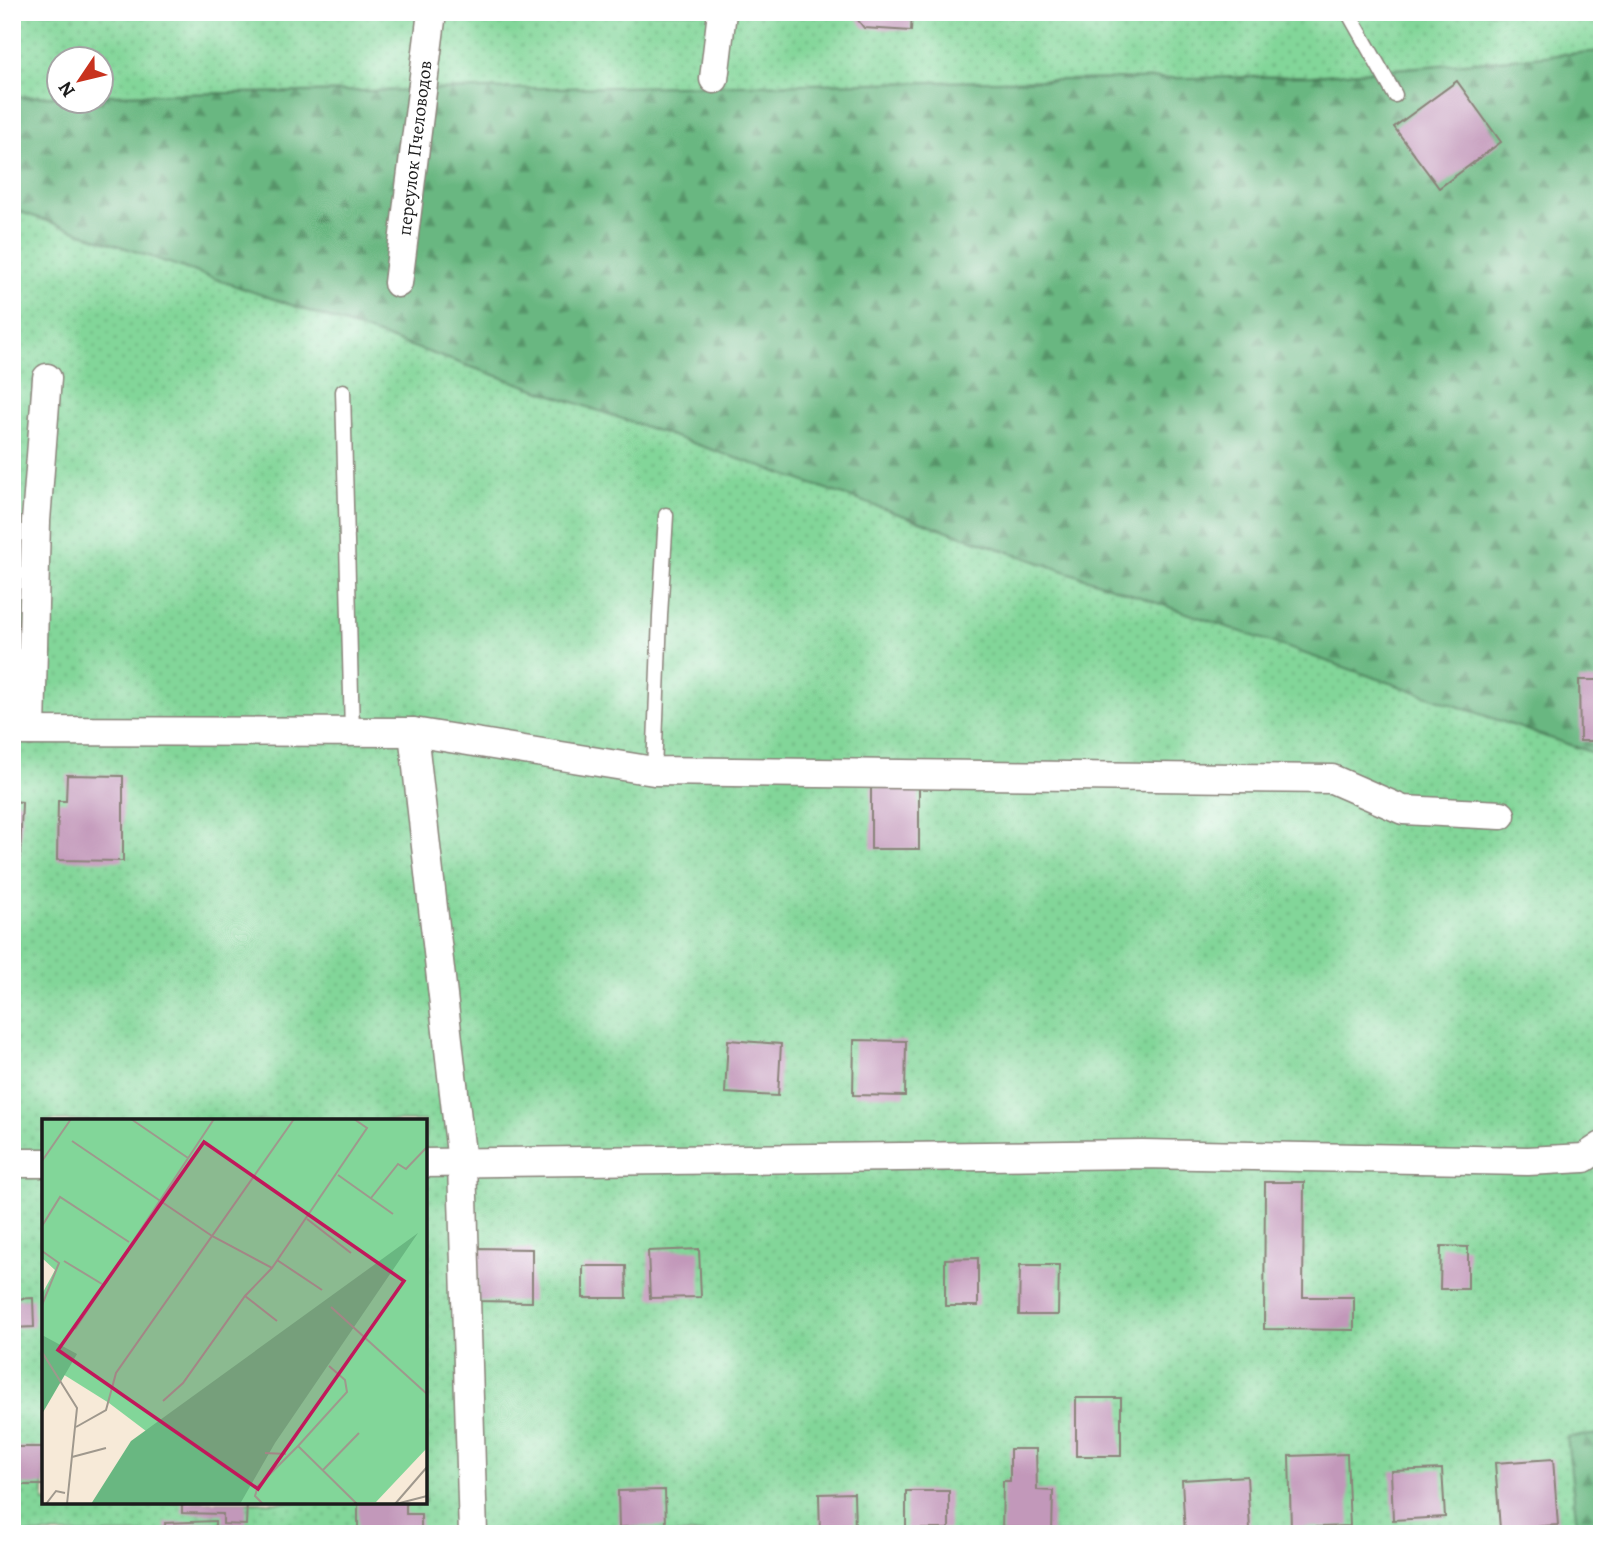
<svg xmlns="http://www.w3.org/2000/svg" width="1614" height="1546" viewBox="0 0 1614 1546" font-family="Alegreya,serif">
  <defs>
    <pattern id="green-dots" width="8" height="8" patternUnits="userSpaceOnUse" patternTransform="scale(1.75)"><rect width="8" height="8" fill="#82d699"/><path d="M2 2h.1M6 6h.1" fill="none" stroke="#70b783" stroke-width="1.8" stroke-linecap="round"/></pattern>
    <pattern id="forest-firs" width="22" height="20" patternUnits="userSpaceOnUse" patternTransform="scale(1.75)"><rect width="22" height="20" fill="#69b781"/><path d="M5 1l3.5 6h-7zM16 11l3.5 6h-7z" fill="#569469"/></pattern>
  </defs>
  <rect width="100%" height="100%" fill="#fff"/>
  <filter id="ink" filterUnits="userSpaceOnUse"><feTurbulence type="fractalNoise" baseFrequency=".0143" numOctaves="2"/><feDisplacementMap in="SourceGraphic" scale="14" xChannelSelector="R" yChannelSelector="G"/><feConvolveMatrix kernelMatrix="1 2 1 2 8 2 1 2 1" color-interpolation-filters="sRGB"/></filter>
  <filter id="wash" filterUnits="userSpaceOnUse"><feTurbulence type="fractalNoise" baseFrequency=".00686" numOctaves="4" result="noise"/><feDisplacementMap in="SourceGraphic" scale="28" xChannelSelector="R" yChannelSelector="G"/><feGaussianBlur stdDeviation="1.57" result="paint"/><feColorMatrix in="noise" values="0 0 0 0 0 0 0 0 0 0 0 0 0 0 0 0 0 1.4 0 .05"/><feComposite in="paint" operator="in"/></filter>
  <g filter="url(#wash)">
    <rect width="100%" height="100%" fill="#f7ead8"/>
    <path fill="url(#green-dots)" stroke="#4f795a" stroke-width="2" fill-rule="evenodd" d="M 12,12 L 1602,12 L 1602,1534 L 12,1534 ZM 60,60 L 102,60 L 102,102 L 60,102 ZM 44,1121 L 425,1121 L 425,1502 L 44,1502 Z"/>
    <g fill="url(#forest-firs)" stroke="#426a4e" stroke-width="2">
      <path d="M 1602,51 L 1602,756 L 12,209 L 12,97 L 59,96 L 60,102 L 102,102 L 102,95 L 1311,76 Z"/>
      <path d="M 1602,1434 L 1602,1534 L 1578,1534 L 1567,1437 Z"/>
    </g>
    <g id="blocks">
      <g fill="#c298ba">
        <path d="M 855,12 L 912,12 L 911,31 L 864,28 L 854,15 Z"/>
        <path d="M 1258,12 L 1284,12 L 1283,20 L 1257,18 Z"/>
        <path d="M 1457,81 L 1501,142 L 1439,188 L 1394,127 Z"/>
        <path d="M 1579,680 L 1602,680 L 1602,741 L 1580,741 Z"/>
        <path d="M 67,775 L 123,776 L 123,861 L 57,860 L 58,801 L 66,801 Z"/>
        <rect x="871" y="787" width="48" height="62"/>
        <path d="M 12,801 L 22,802 L 20,857 L 12,857 Z"/>
        <path d="M 728,1040 L 781,1044 L 778,1096 L 725,1093 Z"/>
        <path d="M 854,1040 L 906,1041 L 905,1096 L 853,1095 Z"/>
        <path d="M 1265,1182 L 1304,1182 L 1303,1297 L 1354,1297 L 1354,1330 L 1264,1329 Z"/>
        <path d="M 1441,1246 L 1468,1247 L 1468,1289 L 1440,1289 Z"/>
        <path d="M 478,1248 L 532,1249 L 532,1302 L 478,1301 Z"/>
        <path d="M 699,1249 L 701,1297 L 650,1298 L 648,1251 Z"/>
        <path d="M 978,1258 L 978,1306 L 945,1306 L 945,1259 Z"/>
        <path d="M 1020,1265 L 1059,1265 L 1058,1315 L 1019,1315 Z"/>
        <path d="M 583,1266 L 626,1266 L 627,1298 L 583,1298 Z"/>
        <path d="M 33,1298 L 34,1327 L 12,1328 L 12,1299 Z"/>
        <rect x="1076" y="1398" width="45" height="58"/>
        <rect x="12" y="1447" width="32" height="38"/>
        <path d="M 1010,1449 L 1036,1449 L 1037,1490 L 1053,1491 L 1052,1534 L 1002,1534 L 1003,1481 L 1010,1481 Z"/>
        <path d="M 1347,1454 L 1350,1526 L 1291,1528 L 1289,1456 Z"/>
        <path d="M 1553,1459 L 1558,1525 L 1500,1529 L 1495,1463 Z"/>
        <path d="M 1442,1469 L 1445,1517 L 1393,1520 L 1391,1471 Z"/>
        <path d="M 1247,1476 L 1250,1530 L 1185,1534 L 1182,1480 Z"/>
        <path d="M 665,1490 L 666,1526 L 619,1527 L 618,1491 Z"/>
        <rect x="906" y="1491" width="43" height="38"/>
        <path d="M 854,1493 L 855,1532 L 820,1534 L 819,1494 Z"/>
        <path d="M 182,1502 L 247,1502 L 246,1525 L 223,1524 L 223,1514 L 182,1513 Z"/>
        <path d="M 358,1502 L 406,1502 L 406,1514 L 421,1514 L 421,1534 L 358,1534 Z"/>
        <path d="M 215,1521 L 215,1534 L 165,1534 L 165,1523 Z"/>
      </g>
    </g>
  </g>
  <g filter="url(#ink)">
    <use href="#blocks" fill-opacity="0" stroke="#8a837a" stroke-width="2"/>
    <g fill="none" stroke-linecap="round" stroke-linejoin="round">
      <defs>
        <g id="service">
          <path d="M 1348,12 L 1395,95"/>
          <path d="M 343,391 L 352,732"/>
          <path d="M 654,771 L 660,616 L 666,515"/>
        </g>
        <g id="minor">
          <path d="M 714,79 L 722,12"/>
          <path d="M 398,283 L 432,12"/>
          <path d="M 12,731 L 413,732 L 462,1163 L 473,1534"/>
          <path d="M 31,731 L 36,521 L 47,378"/>
          <path d="M 413,732 L 654,771 L 1332,779 L 1403,810 L 1501,815"/>
          <path d="M 12,1163 L 44,1163"/>
          <path d="M 425,1163 L 1142,1154 L 1528,1161 L 1584,1158 L 1602,1146"/>
        </g>
      </defs>
      <use href="#service" stroke="#8a837a" stroke-width="17"/>
      <use href="#minor" stroke="#8a837a" stroke-width="31"/>
      <use href="#service" stroke="#fff" stroke-width="14"/>
      <use href="#minor" stroke="#fff" stroke-width="28"/>
    </g>
  </g>
  <g text-anchor="middle" dominant-baseline="central" stroke-width="5" stroke-linejoin="round" paint-order="stroke">
    <g font-size="19" fill="#1c1c1c" stroke="#fff">
      <text transform="translate(415 148) rotate(-83)">переулок Пчеловодов</text>
    </g>
  </g>
  <g transform="translate(42 1119)">
    <rect width="385" height="385" fill="#f7ead8"/>
    <path d="M 0,0 L 385,0 L 385,329 L 334,383 L 176,385 L 137,337 L 67,284 L 0,242 L 0,175 L 13,151 L 0,139 Z" fill="#82d699"/>
    <path d="M 376,114 L 233,324 L 198,385 L 49,385 L 89,322 ZM 0,216 L 35,235 L 0,295 Z" fill="#69b781"/>
    <path fill="none" stroke="#9f988d" stroke-width="2" d="M 89,0 L 146,39M 30,22 L 170,117 L 230,149 L 325,9 L 312,0M 0,42 L 29,0M 296,56 L 351,95M 329,79 L 356,45 L 364,50 L 385,28M 265,100 L 309,134M 0,107 L 18,78 L 87,123M 0,132 L 17,144 L 0,186M 235,141 L 280,171M 22,142 L 60,165M 203,177 L 235,202M 289,188 L 385,275M 33,210 L 172,0M 0,233 L 35,289 L 25,385M 287,247 L 303,261 L 305,273 L 256,327 L 315,385M 121,282 L 141,264 L 203,177 L 230,149M 34,308 L 64,291 L 74,254 L 252,0M 223,334 L 244,335M 30,338 L 64,329M 281,351 L 317,314M 4,385 L 14,372 L 23,374M 221,385 L 213,377 L 216,367 L 256,327M 353,385 L 385,348M 354,385 L 385,377"/>
    <path fill="#c2185b" fill-opacity="0.15" stroke="#c2185b" stroke-width="3.5" d="M 162,23 L 362,162 L 216,370 L 16,231 Z"/>
    <rect width="385" height="385" fill="none" stroke="#1c1c1c" stroke-width="3.5"/>
  </g>
  <rect width="1614" height="1546" fill="none" stroke="#fff" stroke-width="42"/>
  <g transform="translate(80 80) rotate(235)"><circle r="33" fill="#ffffff" stroke="#a4a4a4" stroke-width="2"/>
  <path d="M0-5L12 26L0 18L-12 26Z" fill="#c8321e"/>
  <text y="-10" font-size="19" font-weight="bold" text-anchor="middle" fill="#1c1c1c">N</text>
  </g>
</svg>
